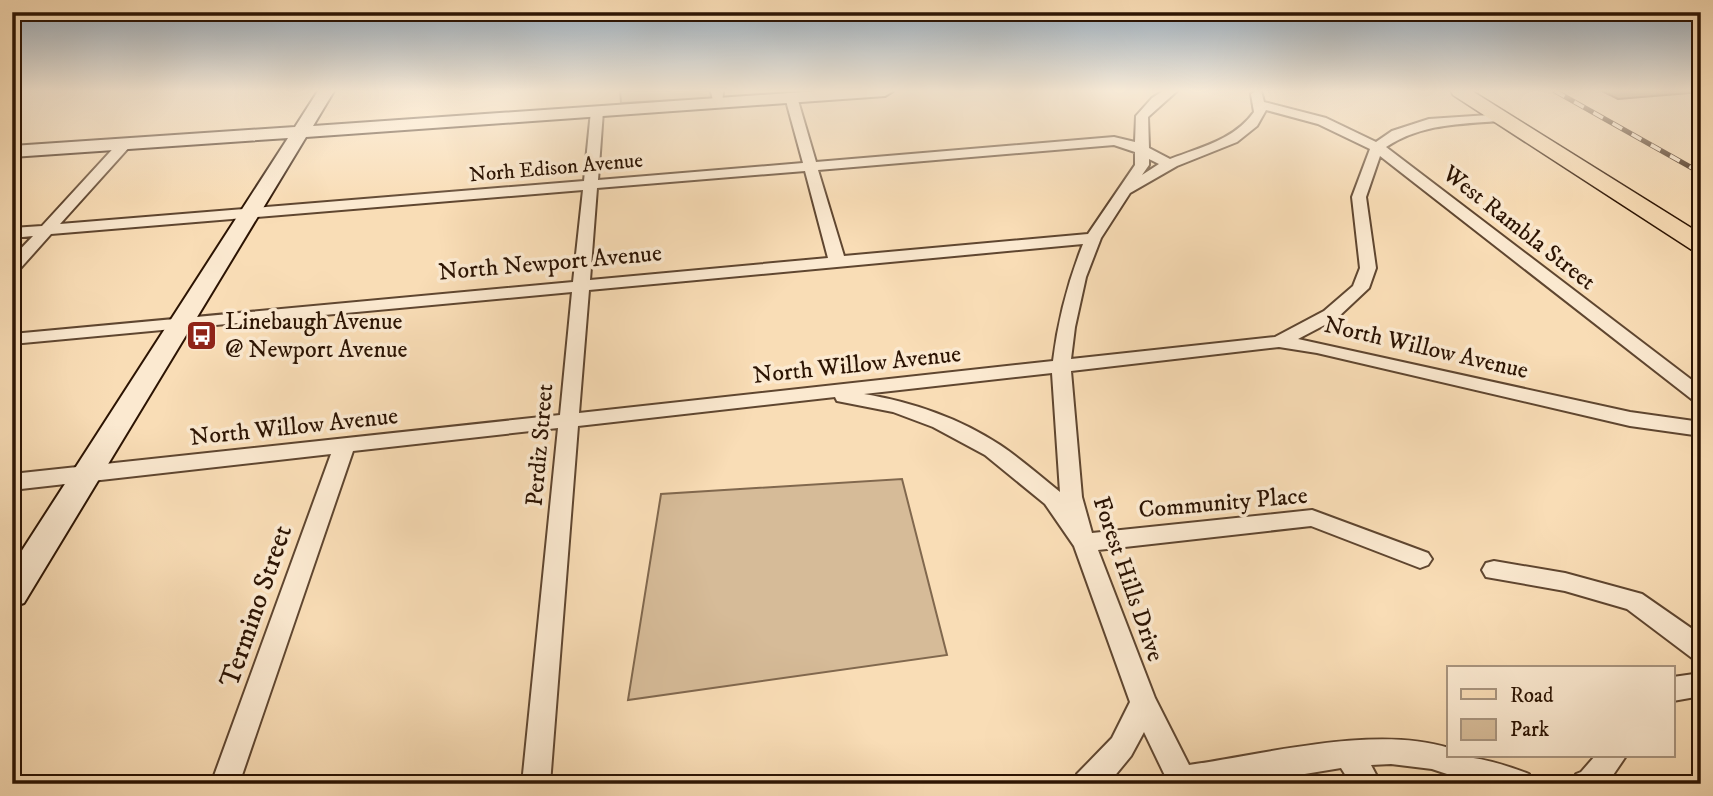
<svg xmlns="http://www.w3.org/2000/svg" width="1713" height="796" viewBox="0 0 1713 796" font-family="'IM FELL DW Pica',serif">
  <rect width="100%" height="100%" fill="#f9ddb6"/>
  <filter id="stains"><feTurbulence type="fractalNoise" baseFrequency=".00286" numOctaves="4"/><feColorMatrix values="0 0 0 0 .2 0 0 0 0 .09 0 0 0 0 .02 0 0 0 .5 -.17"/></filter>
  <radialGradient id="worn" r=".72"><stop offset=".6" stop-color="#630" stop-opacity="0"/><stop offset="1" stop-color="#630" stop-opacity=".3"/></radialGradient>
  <g fill="#d6bb98" stroke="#81684e" stroke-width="2">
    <path d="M 620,91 L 711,91 L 712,98 L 621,103 Z"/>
    <path d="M 902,479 L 947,655 L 628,700 L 661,494 Z"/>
  </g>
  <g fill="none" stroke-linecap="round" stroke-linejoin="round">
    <defs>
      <g id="street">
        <path d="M 711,91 L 723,91 L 722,106 L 714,106 Z"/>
        <path d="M 1163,91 L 1177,91 L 1148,117 L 1149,148 L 1170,159 C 1201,147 1234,140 1254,112 L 1251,94 L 1256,91 L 1261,91 L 1264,102 L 1326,118 L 1376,142 L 1392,131 L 1429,119 L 1504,114 L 1504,120 L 1500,121 C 1459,124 1421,124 1386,147 L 1701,387 L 1701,403 L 1694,401 L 1380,156 L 1366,197 L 1376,268 L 1369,288 L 1336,319 L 1298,339 L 1630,412 L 1701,422 L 1701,436 L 1630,426 L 1317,353 L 1279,347 L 1071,371 L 1082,497 L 1092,533 L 1312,510 L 1428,553 L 1432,559 L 1428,565 L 1420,568 L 1311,526 L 1098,550 L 1155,698 L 1189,765 C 1266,754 1375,725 1449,748 L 1449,756 C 1477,756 1503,764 1529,774 L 1533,784 L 1477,784 L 1432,769 L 1391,764 L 1371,765 L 1381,784 L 1351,784 L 1341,768 L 1244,784 L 1169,784 L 1144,732 L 1131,756 L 1108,784 L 1073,784 L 1077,774 L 1112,738 L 1130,702 L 1074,546 L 1045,504 L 985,455 L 933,427 L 893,412 L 837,401 L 835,397 L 578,426 L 550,784 L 522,784 L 558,428 L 353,451 L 239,784 L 211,784 L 331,454 L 12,490 L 12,474 L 560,415 L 572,292 L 12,344 L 12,334 L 573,282 L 583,190 L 51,234 L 18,271 L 12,273 L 12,258 L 33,236 L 12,238 L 12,228 L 42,226 L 120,141 L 130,141 L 132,144 L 60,224 L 584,181 L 591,111 L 597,107 L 603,111 L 598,180 L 803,163 L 785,97 L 791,93 L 797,97 L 816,162 L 1114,137 L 1135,142 L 1136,116 L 1152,98 ZM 1266,110 L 1318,124 L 1370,149 L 1352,197 L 1360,268 L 1353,286 L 1324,311 L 1275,337 L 1071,359 L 1075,327 L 1086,277 L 1101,238 L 1130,193 L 1177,166 L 1237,142 L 1257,126 ZM 1114,145 L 1135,152 L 1135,165 L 1088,234 L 844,256 L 818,170 ZM 1149,159 L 1159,164 L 1142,175 L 1149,165 ZM 805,171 L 828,258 L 590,280 L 597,188 ZM 1083,244 C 1068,282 1058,320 1053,361 L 579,413 L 589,290 ZM 1052,373 L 1060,492 C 1040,476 1021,459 1000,445 C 959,418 912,402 864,394 Z"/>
        <path d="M 1494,561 L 1565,573 L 1642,594 L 1701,635 L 1701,661 L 1692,658 L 1627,609 L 1565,591 L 1486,577 L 1482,570 L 1486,563 Z"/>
        <path d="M 1701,673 L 1701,696 L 1673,701 L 1673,677 Z"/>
        <path d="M 1595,756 L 1626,756 L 1607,784 L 1572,784 L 1576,774 L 1581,772 Z"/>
      </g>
      <path id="secondary" d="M 318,91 L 334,91 L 313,126 L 818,91 L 893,91 L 885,96 L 306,137 L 24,603 L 12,607 L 12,566 L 288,138 L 12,157 L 12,146 L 295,127 Z"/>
      <path id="primary" d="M 1451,91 L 1472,91 L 1701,234 L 1701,252 L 1692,250 L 1453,95 Z"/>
    </defs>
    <use href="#street" stroke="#5f4630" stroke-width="4"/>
    <use href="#secondary" stroke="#2c1403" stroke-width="4"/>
    <use href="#primary" stroke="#2c1403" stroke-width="3"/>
    <use href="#street" fill="#fbe9d0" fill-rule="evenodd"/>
    <use href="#secondary" fill="#fbe9d0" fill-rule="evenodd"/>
    <use href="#primary" fill="#f9ddb6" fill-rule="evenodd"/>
    <defs>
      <path id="rail" d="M 1555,91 L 1701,173"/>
    </defs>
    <use href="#rail" stroke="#2c1403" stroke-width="5"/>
    <use href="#rail" stroke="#fbe9d0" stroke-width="3.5" stroke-dasharray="11" stroke-linecap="butt"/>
  </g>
  <path fill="#826c53" stroke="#2c1403" stroke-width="2" d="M 1602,91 L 1701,91 L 1701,92 L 1618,99 Z"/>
  <linearGradient id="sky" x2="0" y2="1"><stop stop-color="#93a9bc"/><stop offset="0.45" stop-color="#fcf0de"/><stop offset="1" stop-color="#fcf0de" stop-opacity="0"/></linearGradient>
  <rect width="1713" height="202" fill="url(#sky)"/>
  <defs>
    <symbol id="bus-square" viewBox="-11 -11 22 22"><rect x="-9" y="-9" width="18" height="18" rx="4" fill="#8f2418" stroke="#fbe9d0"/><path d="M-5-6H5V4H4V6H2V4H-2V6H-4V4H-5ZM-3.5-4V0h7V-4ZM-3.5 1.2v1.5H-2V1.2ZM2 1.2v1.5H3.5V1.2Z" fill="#fff"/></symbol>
  </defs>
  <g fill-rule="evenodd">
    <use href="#bus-square" x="184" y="318" width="35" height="35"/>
  </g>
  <g text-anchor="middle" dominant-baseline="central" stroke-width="7" stroke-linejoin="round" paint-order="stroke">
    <g font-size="21" fill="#2c1403" stroke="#fbe9d0">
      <text transform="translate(556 168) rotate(-5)">Norh Edison Avenue</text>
    </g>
    <g font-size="24" fill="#2c1403" stroke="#fbe9d0">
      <text transform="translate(1519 228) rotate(38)">West Rambla Street</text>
      <text transform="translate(550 263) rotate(-5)">North Newport Avenue</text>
      <text transform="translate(1426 348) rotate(13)">North Willow Avenue</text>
      <text transform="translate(857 365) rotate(-6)">North Willow Avenue</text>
      <text transform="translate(294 427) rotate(-6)">North Willow Avenue</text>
      <text transform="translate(540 445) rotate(-85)">Perdiz Street</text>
      <text transform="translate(1223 503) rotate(-5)">Community Place</text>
      <text transform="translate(1128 579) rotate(71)">Forest Hills Drive</text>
    </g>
    <g font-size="24" fill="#2c1403" stroke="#fbe9d0" text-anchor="start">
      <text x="225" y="322">Linebaugh Avenue<tspan x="225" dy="28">@ Newport Avenue</tspan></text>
    </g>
    <g font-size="28" fill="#2c1403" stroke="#fbe9d0">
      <text transform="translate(256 606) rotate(-71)">Termino Street</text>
    </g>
  </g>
  <rect width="1713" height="796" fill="none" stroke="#f9ddb6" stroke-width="42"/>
  <rect x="14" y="14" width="1685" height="768" fill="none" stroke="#2c1403" stroke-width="3.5"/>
  <rect x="21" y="21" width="1671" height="754" fill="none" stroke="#2c1403" stroke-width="2"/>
  <rect x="1447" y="666" width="228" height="91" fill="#fbe9d0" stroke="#a8947e" stroke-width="2"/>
  <rect x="1461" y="689" width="35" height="10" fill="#f9ddb6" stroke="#a8947e" stroke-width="2"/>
  <text x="1510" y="702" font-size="21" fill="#2c1403">Road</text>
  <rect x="1461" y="719" width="35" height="21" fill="#d6bb98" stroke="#a8947e" stroke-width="2"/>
  <text x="1510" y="736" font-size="21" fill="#2c1403">Park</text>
  <rect width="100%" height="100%" filter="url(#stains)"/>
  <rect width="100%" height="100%" fill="url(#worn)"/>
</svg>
